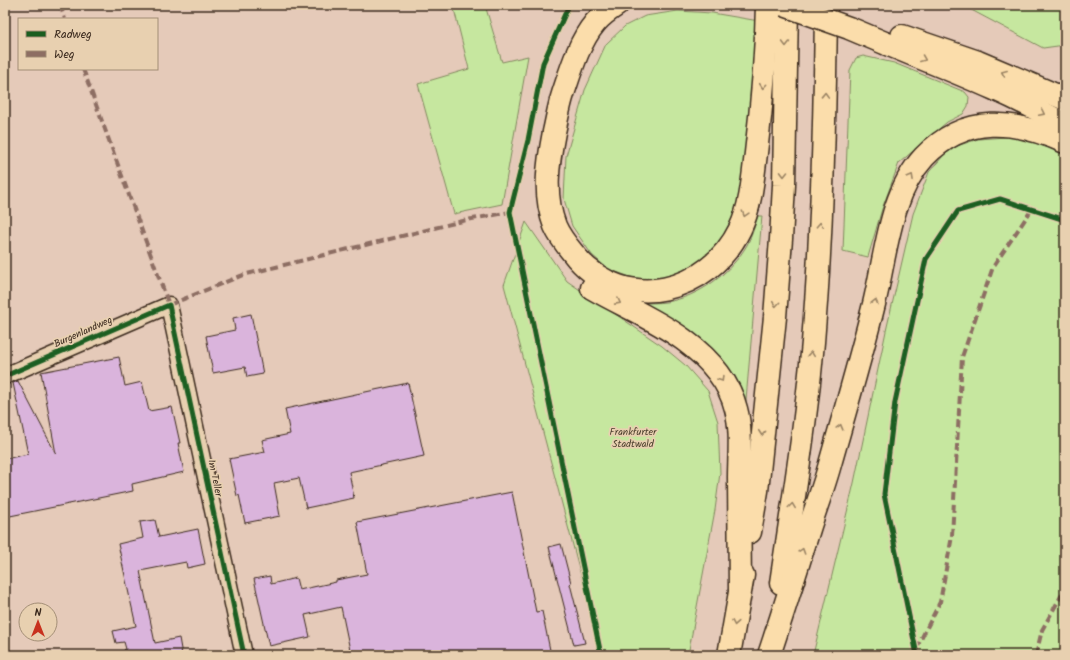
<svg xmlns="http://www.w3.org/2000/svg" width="1070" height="660" viewBox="0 0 1070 660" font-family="Kalam,sans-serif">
  <rect width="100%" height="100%" fill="#e5cab9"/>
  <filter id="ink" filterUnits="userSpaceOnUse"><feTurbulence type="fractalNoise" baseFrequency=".025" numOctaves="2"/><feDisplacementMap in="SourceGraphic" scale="8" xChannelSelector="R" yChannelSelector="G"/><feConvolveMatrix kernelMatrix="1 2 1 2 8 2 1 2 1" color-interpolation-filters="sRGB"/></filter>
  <g filter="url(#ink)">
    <g fill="#c6e79f" stroke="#80885e">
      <path d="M 453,5 L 485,5 L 502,62 L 528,56 L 502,204 L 454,214 L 418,84 L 469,69 Z"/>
      <path d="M 962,5 L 1065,5 L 1065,45 L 1043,48 Z"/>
      <path d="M 678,11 L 712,13 L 759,21 L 741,207 L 716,254 L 695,270 L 667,278 L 639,280 L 608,269 L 592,255 L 572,226 L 564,199 L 566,156 L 585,90 L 606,44 L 625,26 L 645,16 Z"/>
      <path d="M 863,56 L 894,63 L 965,92 L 969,97 L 968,106 L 963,114 L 947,122 L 899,163 L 882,209 L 868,257 L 843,251 L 850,70 L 856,58 Z"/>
      <path d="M 1020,136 L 1052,147 L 1065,153 L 1065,655 L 813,655 L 854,483 L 886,331 L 913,214 L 929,172 L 944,155 L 957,146 L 978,139 Z"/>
      <path d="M 758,216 L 762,216 L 745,411 L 641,303 C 649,303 658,303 666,302 C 699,297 731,273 747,245 C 752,236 755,225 758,216 Z"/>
      <path d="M 526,222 L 567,281 L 662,346 L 685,365 L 708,391 L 718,422 L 720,473 L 715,510 L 688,655 L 602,655 L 504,285 Z"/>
    </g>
    <g fill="#dab4dc" stroke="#3b2a1e">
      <path d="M 251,314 L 263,374 L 247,377 L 245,367 L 213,373 L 206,336 L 235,330 L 233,318 Z"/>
      <path d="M 119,357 L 125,386 L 142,382 L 149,411 L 172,407 L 180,443 L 178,443 L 184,472 L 132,484 L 133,491 L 5,517 L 5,459 L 28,454 L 13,383 L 18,381 L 56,454 L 41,372 Z"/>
      <path d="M 408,383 L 424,456 L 349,472 L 354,498 L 306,508 L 299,478 L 274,483 L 280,516 L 245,523 L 239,495 L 237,496 L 229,459 L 265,452 L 262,440 L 290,434 L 285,409 Z"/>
      <path d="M 512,492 L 536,612 L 542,611 L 551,655 L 351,655 L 341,607 L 305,615 L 310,637 L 269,646 L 254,579 L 270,576 L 271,584 L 296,578 L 299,590 L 336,582 L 336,580 L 367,574 L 357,522 Z"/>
      <path d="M 155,520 L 159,537 L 198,529 L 205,564 L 187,568 L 186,562 L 140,571 L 155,643 L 179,638 L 182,655 L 125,655 L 124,650 L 126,649 L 124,642 L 116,643 L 113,631 L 136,626 L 118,544 L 143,538 L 140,522 Z"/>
      <path d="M 561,544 L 571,583 L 570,584 L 585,643 L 574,645 L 549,547 Z"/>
    </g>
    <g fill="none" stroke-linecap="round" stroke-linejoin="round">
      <defs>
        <path id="minor" d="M 5,376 L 169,305 L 244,655"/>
        <g id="motorway">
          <path d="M 617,5 C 609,10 601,16 595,23 C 579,42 571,70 563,94 C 559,106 557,119 554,132 C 548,163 543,195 555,226 C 560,238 568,247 577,258 C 626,314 709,293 740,229 C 751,206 753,178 756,153 C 762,104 766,55 767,5"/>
          <path d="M 902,36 L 978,62 L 1065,99"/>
          <path d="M 887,44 C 947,69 1009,92 1065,125"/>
          <path d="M 592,288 C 623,306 656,319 684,340 C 707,357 729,381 736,409 C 742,431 739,456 739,478 C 739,516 740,553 740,590"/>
          <path d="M 750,532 L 757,491 L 775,317 L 781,239 L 784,185 L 787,5"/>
          <path d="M 781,583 C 794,495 809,406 815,316 C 823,213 825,109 826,5"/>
          <path d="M 729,655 L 743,575"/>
          <path d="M 769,655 C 783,613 796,571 809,529 C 816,507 824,486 830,464 C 845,411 861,357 874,304 C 886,256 889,195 924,157 C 966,113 1015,120 1065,142"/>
        </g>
      </defs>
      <use href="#minor" stroke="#3b2a1e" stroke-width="19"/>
      <use href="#motorway" stroke="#3b2a1e" stroke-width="25"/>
      <use href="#minor" stroke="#e8d0b0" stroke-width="16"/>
      <use href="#motorway" stroke="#fbddab" stroke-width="22"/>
      <defs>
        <path id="motorway-bridge" d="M 784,5 L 849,28 L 887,44"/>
      </defs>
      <use href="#motorway-bridge" stroke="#3b2a1e" stroke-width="25" stroke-linecap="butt"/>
      <use href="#motorway-bridge" stroke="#fbddab" stroke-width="22"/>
      <g stroke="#8d6e63" stroke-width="4" stroke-dasharray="8 4" stroke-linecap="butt">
        <path d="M 60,5 L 65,19"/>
        <path d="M 83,69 L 169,305 L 243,275 L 467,220 L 510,212"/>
        <path d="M 916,649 L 940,602 L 952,536 L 962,357 L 993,267 L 1032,209"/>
        <path d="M 1036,655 L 1042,630 L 1065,589"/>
      </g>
      <defs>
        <g id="cycleway">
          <path d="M 569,5 L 543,63 L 528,140 L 510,212 L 601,655"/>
          <path d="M 5,376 L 169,305 L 244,655"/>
          <path d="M 917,655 L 884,494 L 895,402 L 926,259 L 958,211 L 1000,199 L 1065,220"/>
        </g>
      </defs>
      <use href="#cycleway" stroke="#e8d0b0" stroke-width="8"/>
      <use href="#cycleway" stroke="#1b5e20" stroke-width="5"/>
    </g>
    <defs><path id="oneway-chevron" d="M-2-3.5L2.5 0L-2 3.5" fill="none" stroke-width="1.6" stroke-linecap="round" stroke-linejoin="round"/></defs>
    <g stroke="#9b8464">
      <use href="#oneway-chevron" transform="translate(786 44) rotate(91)"/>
      <use href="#oneway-chevron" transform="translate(923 59) rotate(22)"/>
      <use href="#oneway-chevron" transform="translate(1004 73) rotate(-158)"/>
      <use href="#oneway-chevron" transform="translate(763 86) rotate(95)"/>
      <use href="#oneway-chevron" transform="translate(825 95) rotate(-88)"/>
      <use href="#oneway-chevron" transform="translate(1042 113) rotate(26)"/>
      <use href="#oneway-chevron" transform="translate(784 174) rotate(91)"/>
      <use href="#oneway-chevron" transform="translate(911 177) rotate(-61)"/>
      <use href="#oneway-chevron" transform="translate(745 214) rotate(107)"/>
      <use href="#oneway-chevron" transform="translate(820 225) rotate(-87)"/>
      <use href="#oneway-chevron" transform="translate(618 302) rotate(28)"/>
      <use href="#oneway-chevron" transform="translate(875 302) rotate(-77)"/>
      <use href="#oneway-chevron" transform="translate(776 304) rotate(95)"/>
      <use href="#oneway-chevron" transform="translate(811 354) rotate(-84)"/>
      <use href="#oneway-chevron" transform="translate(721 379) rotate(58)"/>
      <use href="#oneway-chevron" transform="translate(840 427) rotate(-75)"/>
      <use href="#oneway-chevron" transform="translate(762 433) rotate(95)"/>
      <use href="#oneway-chevron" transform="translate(792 506) rotate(-82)"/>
      <use href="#oneway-chevron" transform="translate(802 551) rotate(-72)"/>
      <use href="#oneway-chevron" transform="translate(735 623) rotate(100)"/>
    </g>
  </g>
  <g text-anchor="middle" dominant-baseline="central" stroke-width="3.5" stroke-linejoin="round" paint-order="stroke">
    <g font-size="10" fill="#3b2a1e" stroke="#e8d0b0">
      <text transform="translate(83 332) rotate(-24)">Burgenlandweg</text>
      <text transform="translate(215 478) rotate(78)">Im Teller</text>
    </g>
    <g font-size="10" fill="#493d2b" stroke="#e8d0b0">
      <text x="633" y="432">Frankfurter<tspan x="633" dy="12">Stadtwald</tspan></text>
    </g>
  </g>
  <rect width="1070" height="660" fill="none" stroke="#e8d0b0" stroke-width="20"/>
  <rect x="10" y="10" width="1050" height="640" fill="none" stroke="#3b2a1e" stroke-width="1.5" filter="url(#ink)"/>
  <rect x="18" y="18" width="140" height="52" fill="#e8d0b0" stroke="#a38e76"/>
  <rect x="26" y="31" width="20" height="6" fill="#1b5e20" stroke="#a38e76"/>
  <text x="54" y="38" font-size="12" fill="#3b2a1e">Radweg</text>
  <rect x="26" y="51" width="20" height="6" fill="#8d6e63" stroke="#a38e76"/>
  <text x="54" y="58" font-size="12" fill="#3b2a1e">Weg</text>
  <g transform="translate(38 622)"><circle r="19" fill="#e8d0b0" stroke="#a38e76"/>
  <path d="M0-3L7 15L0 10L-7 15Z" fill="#c8321e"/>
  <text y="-6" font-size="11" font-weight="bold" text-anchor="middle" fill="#3b2a1e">N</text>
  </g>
</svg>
